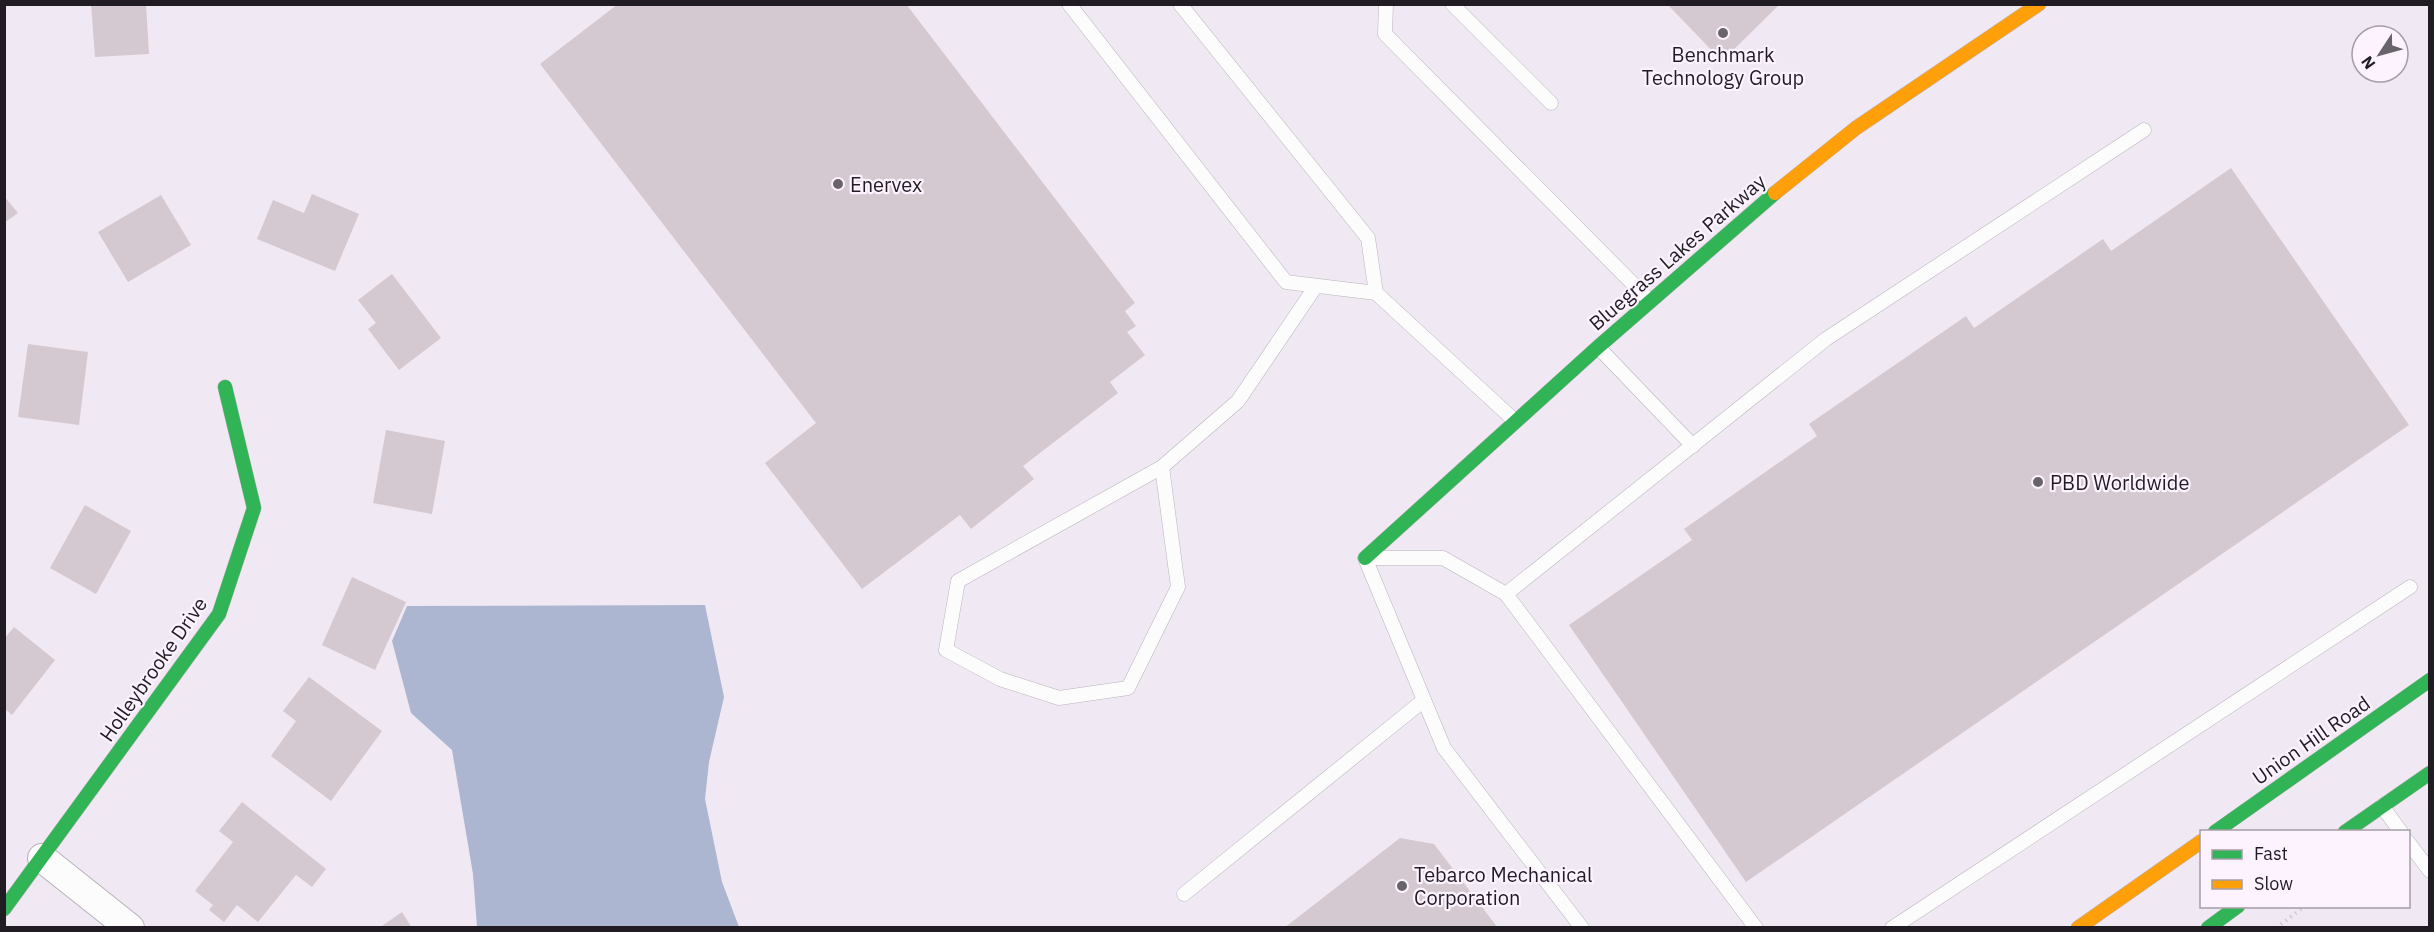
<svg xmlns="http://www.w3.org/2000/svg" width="2434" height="932" viewBox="0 0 2434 932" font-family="'IBM Plex Sans',sans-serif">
  <rect width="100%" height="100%" fill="#f0e8f3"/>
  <path fill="#acb6d1" d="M 705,605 L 724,697 L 709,762 L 705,799 L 722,882 L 739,927 L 477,927 L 473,874 L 452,750 L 411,713 L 392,641 L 407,606 Z"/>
  <g fill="#d4c9d1">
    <path d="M 91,4 L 146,4 L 149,54 L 95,57 Z"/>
    <path d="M 618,4 L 906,4 L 1135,303 L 1125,311 L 1136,326 L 1127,332 L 1145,355 L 1110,382 L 1118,393 L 1023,466 L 1034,479 L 971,529 L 960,515 L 862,589 L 765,463 L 816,423 L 540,64 Z"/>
    <path d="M 1667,4 L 1780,4 L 1722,61 Z"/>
    <path d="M 2231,168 L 2409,425 L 1746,882 L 1569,625 L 1692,540 L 1684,529 L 1817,436 L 1809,424 L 1966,316 L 1974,328 L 2103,239 L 2111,251 Z"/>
    <path d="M 312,194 L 359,214 L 335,271 L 257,239 L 273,200 L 304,213 Z"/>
    <path d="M 161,195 L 191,245 L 128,282 L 98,232 Z"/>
    <path d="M 4,196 L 18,213 L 4,223 Z"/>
    <path d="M 392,274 L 441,338 L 399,370 L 368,329 L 376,323 L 358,300 Z"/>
    <path d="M 28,344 L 88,352 L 79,425 L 18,417 Z"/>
    <path d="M 386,430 L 445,441 L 432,514 L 373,503 Z"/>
    <path d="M 85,505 L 131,531 L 96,594 L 50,568 Z"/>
    <path d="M 352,577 L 406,602 L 375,670 L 322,645 Z"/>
    <path d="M 14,627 L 55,660 L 12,715 L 4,708 L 4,639 Z"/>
    <path d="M 309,677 L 382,731 L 331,801 L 271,756 L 296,721 L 283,711 Z"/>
    <path d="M 242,802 L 326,869 L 312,887 L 296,875 L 258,922 L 237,905 L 224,922 L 209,910 L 213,905 L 195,891 L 233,842 L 219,831 Z"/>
    <path d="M 1400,838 L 1434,844 L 1498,928 L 1284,928 Z"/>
    <path d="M 402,912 L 412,928 L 379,928 Z"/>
  </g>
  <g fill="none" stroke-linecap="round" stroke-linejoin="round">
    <defs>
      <g id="lane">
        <path d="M 1069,4 L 1286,282 L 1376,293 L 1515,421"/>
        <path d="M 1180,4 L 1368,238 L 1376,293"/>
        <path d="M 1386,4 L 1385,34 L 1650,301"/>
        <path d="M 1452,4 L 1551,103"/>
        <path d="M 1598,347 L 1693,446"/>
        <path d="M 1162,467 L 1178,587 L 1128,688 L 1059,698 L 1000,679 L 946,650 L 958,581 L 1162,467 L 1238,401 L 1316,286"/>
        <path d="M 1506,594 L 1443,558 L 1365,558 L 1444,748 L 1582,928"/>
        <path d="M 2382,806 L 2401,832"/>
        <path d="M 2408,842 L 2430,871"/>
        <path d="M 1184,894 L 1424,700"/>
        <path d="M 1756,928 L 1506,594 L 1826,339 L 2144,130"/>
        <path d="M 1892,928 L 2410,587"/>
      </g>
      <path id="street" d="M 42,858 L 130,928"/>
      <g id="fast">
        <path d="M 1365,558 L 1598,347 L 1775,193"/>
        <path d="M 2215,832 L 2430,680"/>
        <path d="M 2345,832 L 2430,773"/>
        <path d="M 4,909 L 219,614 L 254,508 L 225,387"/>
        <path d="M 2208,928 L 2238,906"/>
      </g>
      <g id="slow">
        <path d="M 1775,193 L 1856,128 L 2039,4"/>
        <path d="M 2078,928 L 2202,841"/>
      </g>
    </defs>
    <use href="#lane" stroke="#b9b3bb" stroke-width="15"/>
    <use href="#street" stroke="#b9b3bb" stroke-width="30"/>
    <use href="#fast" stroke="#b9b3bb" stroke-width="15"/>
    <use href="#slow" stroke="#b9b3bb" stroke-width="15"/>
    <path stroke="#ceccd0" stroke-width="4" stroke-dasharray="1.5 4.5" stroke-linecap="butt" d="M 2276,928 L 2305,906"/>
    <use href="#lane" stroke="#fdfcfd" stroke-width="14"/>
    <use href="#street" stroke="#fdfcfd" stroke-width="28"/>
    <use href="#fast" stroke="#30b455" stroke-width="14"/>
    <use href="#slow" stroke="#ff9f0a" stroke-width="14"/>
  </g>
  <g fill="#69636c" stroke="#fcf3ff" stroke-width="2">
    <circle cx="1723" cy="33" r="6"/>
    <circle cx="838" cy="184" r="6"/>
    <circle cx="2038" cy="482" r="6"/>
    <circle cx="1402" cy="886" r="6"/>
  </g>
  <g text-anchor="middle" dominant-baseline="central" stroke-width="4.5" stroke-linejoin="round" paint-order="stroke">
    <g font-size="20" fill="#211c23" stroke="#fcf3ff" text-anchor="start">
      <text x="1723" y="54" text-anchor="middle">Benchmark<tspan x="1723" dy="23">Technology Group</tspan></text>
      <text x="850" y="184">Enervex</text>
      <text x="2050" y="482">PBD Worldwide</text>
      <text x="1414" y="874">Tebarco Mechanical<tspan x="1414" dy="23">Corporation</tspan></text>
    </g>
    <g font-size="20" fill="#211c23" stroke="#fcf3ff">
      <text transform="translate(1677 252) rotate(-41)">Bluegrass Lakes Parkway</text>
      <text transform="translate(153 669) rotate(-55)">Holleybrooke Drive</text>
      <text transform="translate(2311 740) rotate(-35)">Union Hill Road</text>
    </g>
  </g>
  <rect width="2434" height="932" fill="none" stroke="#211c23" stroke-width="12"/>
  <rect x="2200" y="830" width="210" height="78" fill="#fcf3ff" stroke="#a49da7" stroke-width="1.5"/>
  <rect x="2212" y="850" width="30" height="9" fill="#30b455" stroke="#a49da7" stroke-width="1.5"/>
  <text x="2254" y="860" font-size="18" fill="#211c23">Fast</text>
  <rect x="2212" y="880" width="30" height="9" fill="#ff9f0a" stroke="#a49da7" stroke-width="1.5"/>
  <text x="2254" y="890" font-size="18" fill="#211c23">Slow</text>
  <g transform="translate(2380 54) rotate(234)"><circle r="28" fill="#fcf3ff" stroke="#a49da7" stroke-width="1.5"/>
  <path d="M0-4.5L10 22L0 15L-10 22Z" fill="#69636c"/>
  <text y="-9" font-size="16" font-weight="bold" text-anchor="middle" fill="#211c23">N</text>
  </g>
</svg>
